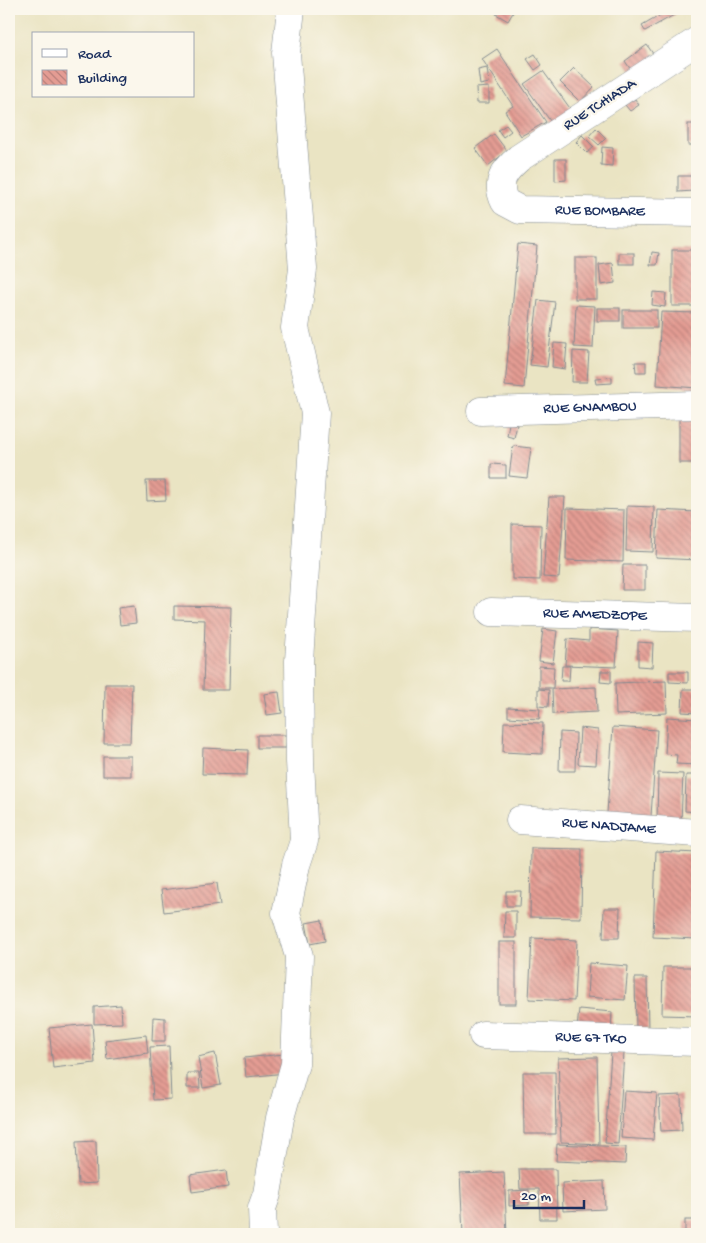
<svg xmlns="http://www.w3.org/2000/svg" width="706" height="1243" viewBox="0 0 706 1243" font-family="'Gochi Hand',sans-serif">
  <defs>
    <pattern id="building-back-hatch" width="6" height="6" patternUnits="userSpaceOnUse" patternTransform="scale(1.25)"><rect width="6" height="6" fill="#e49c93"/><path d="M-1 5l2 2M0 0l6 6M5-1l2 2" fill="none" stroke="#b8807b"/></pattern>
  </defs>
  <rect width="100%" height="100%" fill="#fbf7ec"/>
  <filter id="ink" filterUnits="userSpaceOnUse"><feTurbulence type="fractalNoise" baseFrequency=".02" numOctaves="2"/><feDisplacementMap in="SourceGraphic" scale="10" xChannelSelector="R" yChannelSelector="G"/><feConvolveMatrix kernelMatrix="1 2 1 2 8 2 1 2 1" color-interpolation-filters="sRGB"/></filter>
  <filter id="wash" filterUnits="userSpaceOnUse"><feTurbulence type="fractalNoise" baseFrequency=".0096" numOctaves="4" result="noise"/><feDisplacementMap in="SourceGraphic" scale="20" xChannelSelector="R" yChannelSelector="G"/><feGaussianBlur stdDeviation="1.12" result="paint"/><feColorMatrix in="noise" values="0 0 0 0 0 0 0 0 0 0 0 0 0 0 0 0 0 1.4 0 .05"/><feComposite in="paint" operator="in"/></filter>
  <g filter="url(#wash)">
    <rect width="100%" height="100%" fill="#eae4c3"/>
    <g id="blocks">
      <g fill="url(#building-back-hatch)">
        <path d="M 499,9 L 515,9 L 508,21 L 496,14 Z"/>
        <path d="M 671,9 L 685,9 L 645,31 L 642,26 Z"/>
        <path d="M 647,45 L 658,61 L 635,76 L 625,61 Z"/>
        <path d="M 497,49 L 546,122 L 521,136 L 505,111 L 513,106 L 482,59 Z"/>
        <path d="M 535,54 L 542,65 L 535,70 L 527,59 Z"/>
        <path d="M 487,68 L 489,83 L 480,85 L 478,70 Z"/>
        <path d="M 574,68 L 594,87 L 580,102 L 560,82 Z"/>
        <path d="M 543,71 L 572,111 L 553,125 L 524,84 Z"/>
        <path d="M 489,87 L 489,103 L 477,103 L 476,88 Z"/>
        <path d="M 635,99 L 639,105 L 630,111 L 625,105 Z"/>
        <rect x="688" y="124" width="9" height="21"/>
        <path d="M 506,125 L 511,131 L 503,137 L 498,130 Z"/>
        <path d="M 596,128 L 606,138 L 599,145 L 589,136 Z"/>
        <path d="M 494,134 L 507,151 L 488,166 L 475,148 Z"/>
        <path d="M 582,135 L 594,147 L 587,153 L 576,142 Z"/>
        <path d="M 602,147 L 613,148 L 612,166 L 601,165 Z"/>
        <path d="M 555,159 L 566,159 L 566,180 L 555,181 Z"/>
        <path d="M 678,176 L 693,176 L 694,191 L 678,192 Z"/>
        <path d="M 518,244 L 537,246 L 524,388 L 505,386 Z"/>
        <rect x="672" y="250" width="25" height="56"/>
        <path d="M 652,252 L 659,253 L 657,265 L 650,265 Z"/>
        <rect x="619" y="253" width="15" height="11"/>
        <rect x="575" y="258" width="22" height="41"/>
        <path d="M 613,263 L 615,283 L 601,285 L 599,265 Z"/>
        <path d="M 653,292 L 666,293 L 665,307 L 652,305 Z"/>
        <path d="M 538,300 L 555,302 L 547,367 L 530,365 Z"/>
        <path d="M 576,305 L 595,306 L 593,348 L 574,347 Z"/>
        <rect x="597" y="308" width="23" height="13"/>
        <rect x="623" y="310" width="34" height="18"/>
        <path d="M 661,312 L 697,313 L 697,388 L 657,385 Z"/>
        <path d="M 554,343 L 567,344 L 565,369 L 552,367 Z"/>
        <path d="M 573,351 L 589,352 L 587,382 L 572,382 Z"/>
        <path d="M 635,362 L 646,362 L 646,372 L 636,372 Z"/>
        <path d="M 612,377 L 612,383 L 596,384 L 595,378 Z"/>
        <rect x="679" y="417" width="18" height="46"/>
        <path d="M 509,423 L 517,425 L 514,438 L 507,436 Z"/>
        <path d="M 513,446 L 531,448 L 527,478 L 509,476 Z"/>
        <path d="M 491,464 L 506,465 L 506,478 L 491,478 Z"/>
        <path d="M 146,481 L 165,481 L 166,500 L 147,501 Z"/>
        <path d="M 549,497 L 565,497 L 559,578 L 543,577 Z"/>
        <path d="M 627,506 L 654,507 L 653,552 L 626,551 Z"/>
        <path d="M 567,508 L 624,510 L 623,562 L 566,560 Z"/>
        <path d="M 658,510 L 697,512 L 697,560 L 656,558 Z"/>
        <path d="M 512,524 L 541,525 L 540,580 L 512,579 Z"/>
        <path d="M 623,565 L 645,565 L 645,590 L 622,590 Z"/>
        <path d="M 134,606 L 136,623 L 120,625 L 118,608 Z"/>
        <path d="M 174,606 L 231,607 L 229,690 L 203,690 L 205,620 L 174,619 Z"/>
        <path d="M 543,629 L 557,631 L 553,663 L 539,661 Z"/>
        <path d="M 589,629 L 618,631 L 616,667 L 565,665 L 567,639 L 589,641 Z"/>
        <path d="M 638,642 L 653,643 L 652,667 L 638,666 Z"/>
        <path d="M 539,666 L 554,667 L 553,688 L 539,688 Z"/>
        <path d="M 562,666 L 570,666 L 569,681 L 561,681 Z"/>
        <path d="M 601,671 L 611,671 L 611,683 L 600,682 Z"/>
        <path d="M 669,672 L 688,672 L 688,683 L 669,682 Z"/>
        <path d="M 666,681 L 667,713 L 616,715 L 615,683 Z"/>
        <path d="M 105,684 L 132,684 L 130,743 L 104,743 Z"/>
        <path d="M 596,687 L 597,712 L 553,714 L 552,689 Z"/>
        <path d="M 538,689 L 549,690 L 548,707 L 538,706 Z"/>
        <path d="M 683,689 L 697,689 L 697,713 L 682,712 Z"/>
        <path d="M 279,692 L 282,713 L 267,715 L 264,694 Z"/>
        <path d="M 508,707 L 540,709 L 539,719 L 508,717 Z"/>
        <path d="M 667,717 L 697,719 L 697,765 L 676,764 L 677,755 L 665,754 Z"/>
        <path d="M 504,722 L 543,723 L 542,754 L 503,752 Z"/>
        <path d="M 613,727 L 657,730 L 651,816 L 607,813 Z"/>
        <path d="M 580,728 L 598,730 L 596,765 L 578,764 Z"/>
        <path d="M 560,732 L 576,733 L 575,771 L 559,771 Z"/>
        <path d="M 257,735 L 287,735 L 286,748 L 257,748 Z"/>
        <path d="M 203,748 L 248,750 L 247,775 L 202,774 Z"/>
        <rect x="103" y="756" width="28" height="20"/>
        <path d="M 658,773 L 683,774 L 681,822 L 657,821 Z"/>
        <path d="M 686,775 L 697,775 L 697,812 L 685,811 Z"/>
        <path d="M 531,848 L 582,849 L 581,918 L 530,917 Z"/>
        <path d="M 656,851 L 697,853 L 697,939 L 653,937 Z"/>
        <path d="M 217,883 L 220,905 L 164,912 L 161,890 Z"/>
        <path d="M 506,891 L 521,891 L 520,906 L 506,906 Z"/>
        <path d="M 604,908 L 620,908 L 619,938 L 603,938 Z"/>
        <path d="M 505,911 L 516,911 L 516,938 L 504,938 Z"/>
        <path d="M 322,920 L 325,941 L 310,944 L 306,923 Z"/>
        <path d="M 532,938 L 577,940 L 574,1001 L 529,999 Z"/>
        <rect x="499" y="942" width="17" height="62"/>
        <path d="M 589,963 L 628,966 L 625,1000 L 587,997 Z"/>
        <path d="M 663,967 L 697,967 L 697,1016 L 662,1015 Z"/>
        <path d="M 635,978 L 647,978 L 648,1029 L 636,1029 Z"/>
        <path d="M 121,1005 L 122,1023 L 94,1024 L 94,1007 Z"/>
        <path d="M 579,1009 L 612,1012 L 611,1032 L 577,1029 Z"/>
        <path d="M 153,1017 L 165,1018 L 165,1041 L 152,1041 Z"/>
        <path d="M 92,1024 L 95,1063 L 53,1068 L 49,1028 Z"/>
        <path d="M 146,1035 L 148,1053 L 107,1059 L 105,1040 Z"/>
        <path d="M 169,1046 L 171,1099 L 153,1100 L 150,1047 Z"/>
        <path d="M 611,1052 L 624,1053 L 618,1144 L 605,1143 Z"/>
        <path d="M 215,1053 L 221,1085 L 203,1088 L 198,1057 Z"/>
        <path d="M 284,1054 L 286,1073 L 246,1077 L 244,1058 Z"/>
        <path d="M 597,1057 L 599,1144 L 561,1142 L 558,1058 Z"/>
        <path d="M 523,1072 L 555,1072 L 556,1134 L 524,1134 Z"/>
        <path d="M 187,1073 L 199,1073 L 200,1088 L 187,1088 Z"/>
        <path d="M 624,1091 L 657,1093 L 653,1140 L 621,1138 Z"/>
        <path d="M 681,1095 L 682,1130 L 661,1131 L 659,1096 Z"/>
        <path d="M 96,1141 L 97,1183 L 78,1184 L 76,1142 Z"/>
        <path d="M 557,1144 L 626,1147 L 625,1164 L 556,1161 Z"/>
        <path d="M 519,1169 L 556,1169 L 557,1219 L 540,1219 L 539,1189 L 520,1189 Z"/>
        <path d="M 226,1170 L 228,1187 L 192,1192 L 190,1175 Z"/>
        <path d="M 504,1172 L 507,1234 L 463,1234 L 460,1174 Z"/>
        <path d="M 604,1181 L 605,1209 L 563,1211 L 562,1183 Z"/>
        <path d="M 529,1190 L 529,1205 L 509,1206 L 509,1191 Z"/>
        <rect x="685" y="1220" width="12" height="14"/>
      </g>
    </g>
  </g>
  <g filter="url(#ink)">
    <use href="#blocks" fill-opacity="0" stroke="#828a90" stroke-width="1"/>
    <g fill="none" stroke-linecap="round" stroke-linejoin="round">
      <defs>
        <g id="minor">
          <path id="s1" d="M 697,41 L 519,158 C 504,171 495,182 505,202 L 520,210 L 697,213"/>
          <path id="s2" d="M 481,411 L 697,405"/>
          <path id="s3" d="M 491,612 L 697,618"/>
          <path id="s4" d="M 520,820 L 697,833"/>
          <path id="s5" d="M 483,1035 L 697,1042"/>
          <path d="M 263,1234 L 262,1208 L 267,1194 L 280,1118 L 295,1064 L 299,956 L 286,913 L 296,865 L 304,841 L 300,761 L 299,661 L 315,413 L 295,328 L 303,269 L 286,53 L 291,9"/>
        </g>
      </defs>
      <use href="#minor" stroke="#828a90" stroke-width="29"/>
      <use href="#minor" stroke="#fff" stroke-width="28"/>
    </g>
  </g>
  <g text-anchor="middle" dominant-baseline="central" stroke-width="5" stroke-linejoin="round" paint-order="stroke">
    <g font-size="15" fill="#1b2f5e" stroke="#fbf7ec">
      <text transform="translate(600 105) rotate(-33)">RUE TCHIADA</text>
      <text stroke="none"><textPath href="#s1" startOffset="361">RUE BOMBARE</textPath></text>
      <text stroke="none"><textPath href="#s2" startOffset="109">RUE GNAMBOU</textPath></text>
      <text stroke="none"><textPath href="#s3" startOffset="104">RUE AMEDZOPE</textPath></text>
      <text stroke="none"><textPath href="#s4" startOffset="89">RUE NADJAME</textPath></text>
      <text stroke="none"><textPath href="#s5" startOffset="108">RUE 67 TKO</textPath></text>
    </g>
  </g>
  <rect width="706" height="1243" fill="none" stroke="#fbf7ec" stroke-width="30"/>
  <rect x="32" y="32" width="162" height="65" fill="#fbf7ec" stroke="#a1a7b3"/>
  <rect x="42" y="49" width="25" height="8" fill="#ffffff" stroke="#a1a7b3"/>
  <text x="78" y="58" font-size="15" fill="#1b2f5e">Road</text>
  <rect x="42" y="70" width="25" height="15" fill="url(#building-back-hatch)" stroke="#a1a7b3"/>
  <text x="78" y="82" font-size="15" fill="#1b2f5e">Building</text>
  <path d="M514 1200v8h70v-8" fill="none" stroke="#1b2f5e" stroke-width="2.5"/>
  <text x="521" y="1200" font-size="15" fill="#1b2f5e" stroke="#fbf7ec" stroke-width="4" paint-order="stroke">20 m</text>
</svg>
